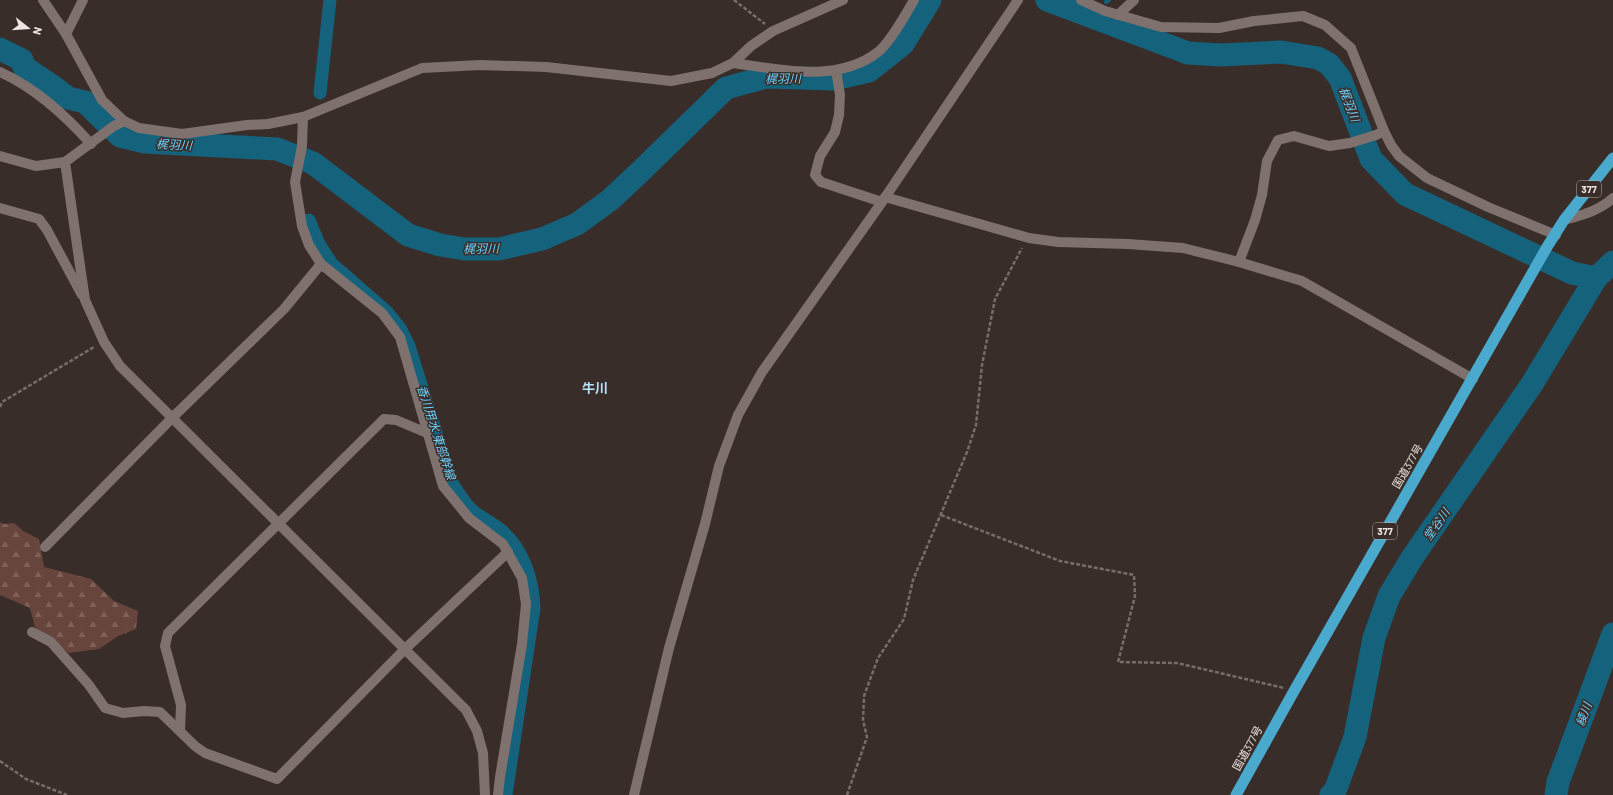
<svg xmlns="http://www.w3.org/2000/svg" width="1613" height="795" viewBox="0 0 1613 795" font-family="Barlow,'Noto Sans JP',sans-serif">
  <defs>
    <pattern id="forest-firs" width="22" height="20" patternUnits="userSpaceOnUse"><rect width="22" height="20" fill="#68453c"/><path d="M5 1l3.5 6h-7zM16 11l3.5 6h-7z" fill="#7e6058"/></pattern>
  </defs>
  <rect width="100%" height="100%" fill="#392d29"/>
  <path fill="url(#forest-firs)" d="M 0,522 L 4,524 L 14,523 L 23,531 L 39,539 L 44,567 L 91,579 L 114,601 L 138,611 L 136,629 L 118,636 L 99,649 L 69,653 L 35,627 L 30,608 L 0,595 Z"/>
  <g fill="none" stroke-linecap="round" stroke-linejoin="round">
    <path stroke="#15627d" stroke-width="4" d="M 1106,2 L 1109,0"/>
    <g stroke="#15627d" stroke-width="13">
      <path d="M 320,93 L 330,0"/>
      <path d="M 309,220 L 319,244 L 332,264 L 387,312 L 400,328 L 409,346 L 451,481 C 457,491 464,503 473,511 C 482,518 492,523 501,530 C 524,550 533,580 534,608 L 506,795"/>
    </g>
    <g stroke="#15627d" stroke-width="23">
      <path d="M 1047,0 L 1188,53 L 1221,55 L 1281,52 L 1318,58 L 1329,64 L 1340,78 L 1371,159 L 1405,194 L 1572,273 L 1596,278"/>
      <path d="M 0,49 L 22,60 L 24,67 L 54,87 L 68,98 L 85,102 L 120,136 L 145,142 L 277,149 L 313,163 L 408,235 L 440,245 L 465,249 L 499,249 L 542,239 L 577,224 L 610,200 L 642,170 L 726,88 L 766,77 L 834,79 L 869,71 L 903,44 L 930,0"/>
      <path d="M 1331,795 L 1335,791 L 1355,737 L 1374,638 L 1389,596 L 1412,558 L 1532,384 L 1596,278 L 1613,262"/>
      <path d="M 1556,795 L 1558,782 L 1613,634"/>
    </g>
    <g stroke="#786d6a" stroke-width="2.5" stroke-dasharray="4 2" stroke-linecap="butt">
      <path d="M 734,0 L 765,24"/>
      <path d="M 0,407 L 2,402 L 94,347"/>
      <path d="M 941,515 L 1060,561 L 1134,575 L 1135,596 L 1118,662 L 1177,663 L 1284,688"/>
      <path d="M 0,761 L 26,779 L 67,795"/>
      <path d="M 847,795 L 867,737 L 863,720 L 864,696 L 878,658 L 904,619 L 913,580 L 967,452 L 976,425 L 982,365 L 995,299 L 1022,248"/>
    </g>
    <g stroke="#7f716d" stroke-width="10">
      <path d="M 43,0 L 66,34 L 102,100 L 124,121 L 139,128 L 182,134 L 247,125 L 268,124 L 303,117 L 422,68 L 480,65 L 546,67 L 671,81 L 712,73 L 733,63 L 751,46 L 773,31 L 843,0"/>
      <path d="M 1081,0 L 1105,11 L 1161,27 L 1219,28 L 1254,21 L 1303,16 L 1325,25 L 1351,48 L 1384,131 L 1391,145 L 1399,156 L 1427,178 L 1488,207 L 1556,235"/>
      <path d="M 1118,15 L 1134,0"/>
      <path d="M 66,34 L 83,0"/>
      <path d="M 733,63 C 779,69 837,84 878,52 C 890,43 906,14 914,0"/>
      <path d="M 836,70 L 840,95 L 839,115 L 835,132 L 820,156 L 815,175 L 821,182 L 882,202"/>
      <path d="M 0,72 C 36,88 65,115 91,144"/>
      <path d="M 303,117 L 302,146 L 295,182 L 302,226 L 309,245 L 321,264 L 382,313 L 400,337 L 443,486 L 469,518 L 503,544 L 522,578 L 526,604 L 522,644 L 500,777 L 498,795"/>
      <path d="M 0,156 L 36,166 L 65,162 L 114,126 L 124,121"/>
      <path d="M 65,162 L 85,300 L 104,342 L 120,366 L 466,710 L 477,731 L 483,753 L 485,795"/>
      <path d="M 885,197 L 1029,238 L 1058,242 L 1128,244 L 1183,248 L 1239,262 L 1302,281 L 1473,379"/>
      <path d="M 0,208 L 39,219 L 47,230 L 82,295"/>
      <path d="M 1564,220 C 1582,215 1599,211 1613,198"/>
      <path d="M 1239,262 L 1255,220 L 1262,195 L 1267,161 L 1278,140 L 1294,136 L 1329,146 L 1350,143 L 1376,135 L 1384,131"/>
      <path d="M 45,547 L 172,418 L 284,309 L 321,264"/>
      <path d="M 32,632 L 51,642 L 89,685 L 105,708 L 123,713 L 144,711 L 160,712 L 195,746 L 205,753 L 277,779 L 405,649 L 508,552"/>
      <path d="M 180,731 L 181,705 L 165,646 L 168,633 L 384,419 L 396,420 L 427,433"/>
      <path d="M 634,795 L 669,648 L 705,524 L 719,466 L 738,415 L 762,372 L 882,202 L 1018,0"/>
    </g>
    <path stroke="#4aaace" stroke-width="11" d="M 1236,795 L 1294,691 L 1547,247 L 1564,220 L 1613,158"/>
  </g>
  <g text-anchor="middle" dominant-baseline="central" stroke-width="3" stroke-linejoin="round" paint-order="stroke">
    <g fill="#392d29" stroke="#b7aeab" stroke-width="1">
      <rect x="1577" y="181" width="24" height="16" rx="3"/>
      <rect x="1373" y="523" width="24" height="16" rx="3"/>
    </g>
    <g font-size="10" font-weight="bold" fill="#ede5e3">
      <text x="1589" y="189">377</text>
      <text x="1385" y="531">377</text>
    </g>
    <g font-size="11" fill="#ede5e3" stroke="#392d29">
      <text transform="translate(1407 466) rotate(-60)">国道377号</text>
      <text transform="translate(1247 748) rotate(-61)">国道377号</text>
    </g>
    <g font-size="12" font-style="italic" fill="#6cd2fd" stroke="#392d29">
      <text transform="translate(783 78) rotate(-1)">梶羽川</text>
      <text transform="translate(1350 104) rotate(69)">梶羽川</text>
      <text transform="translate(174 144) rotate(3)">梶羽川</text>
      <text transform="translate(481 248) rotate(-1)">梶羽川</text>
      <text transform="translate(437 432) rotate(72)">香川用水 東部幹線</text>
      <text transform="translate(1436 524) rotate(-55)">堂谷川</text>
      <text transform="translate(1583 714) rotate(-70)">綾川</text>
    </g>
    <g font-size="13" font-weight="bold" fill="#b2e3fa" stroke="#392d29">
      <text x="595" y="388">牛川</text>
    </g>
  </g>
  <g transform="translate(28 28) rotate(107)" stroke="#392d29" stroke-width="3" paint-order="stroke">
  <path d="M0-3L7 15L0 10L-7 15Z" fill="#ede5e3"/>
  <text y="-6" font-size="11" font-weight="bold" text-anchor="middle" fill="#ede5e3">N</text>
  </g>
</svg>
